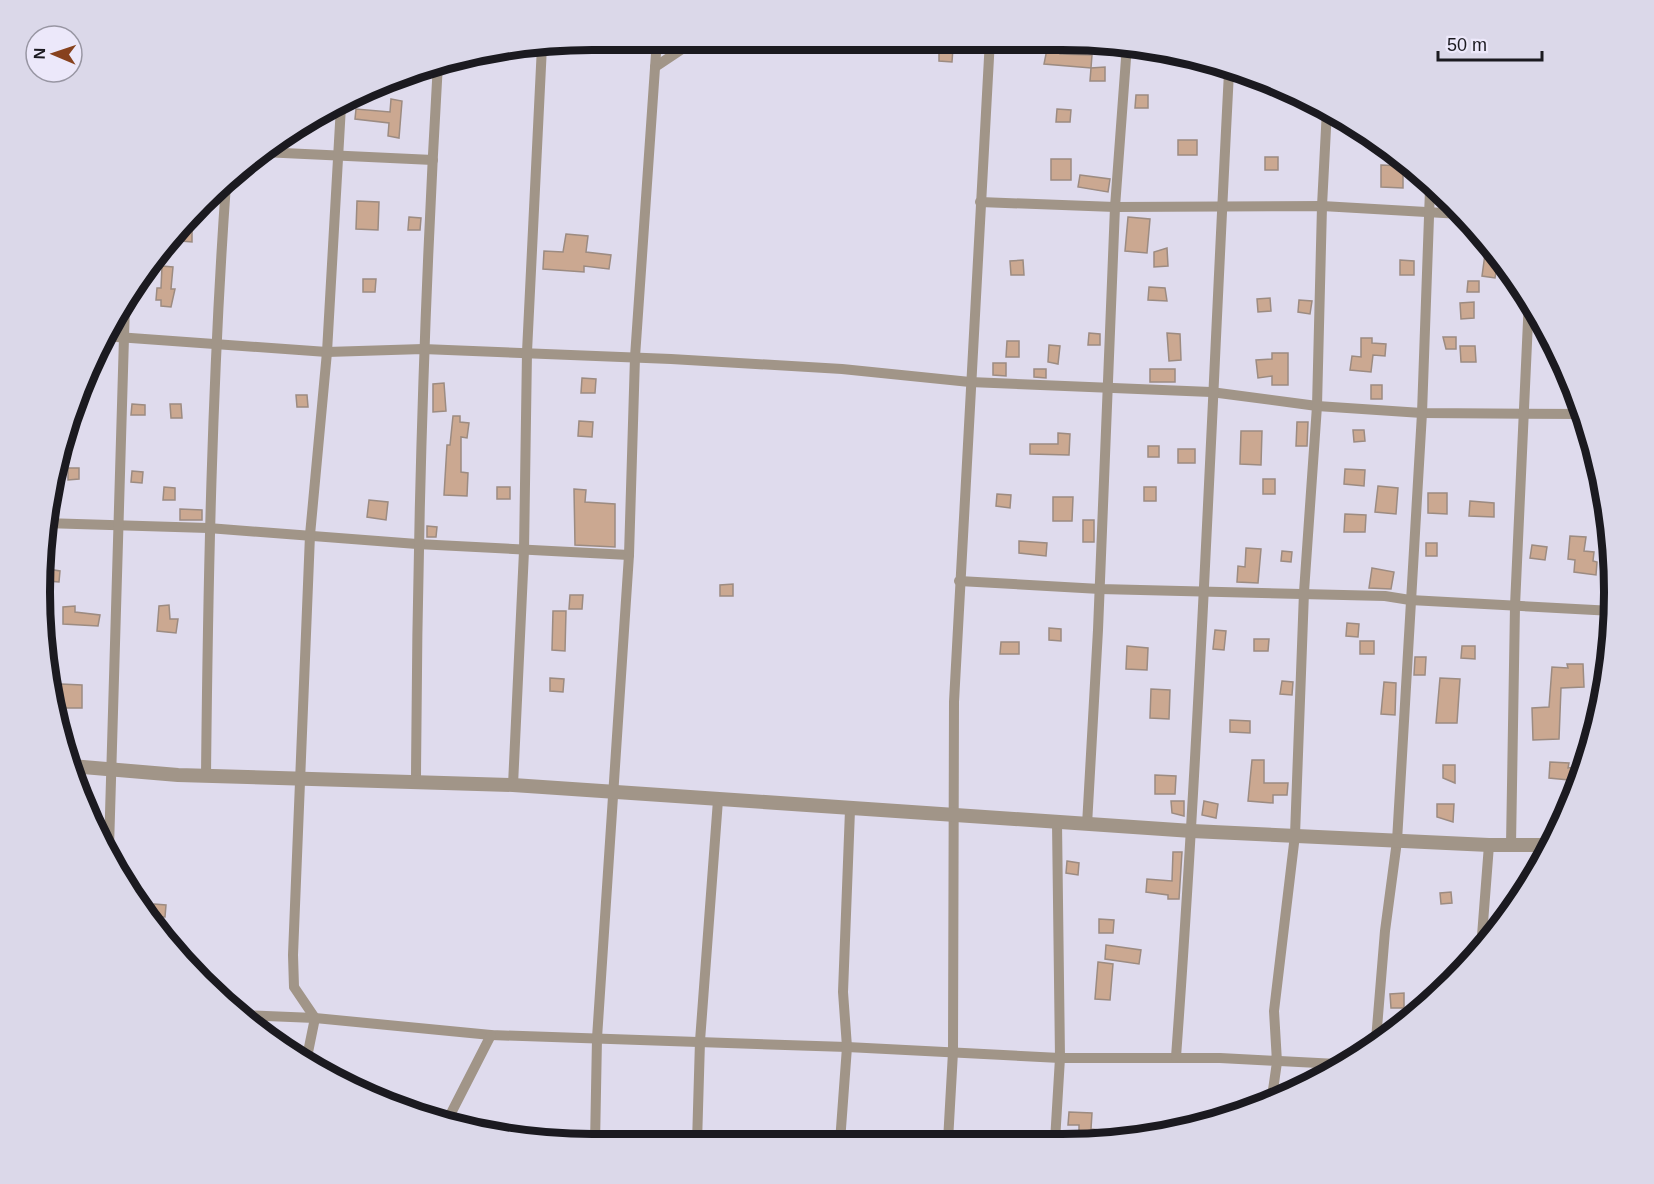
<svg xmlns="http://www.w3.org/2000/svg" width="1654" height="1184" viewBox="0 0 1654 1184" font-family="Arial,sans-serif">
  <rect width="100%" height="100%" fill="#dfdbed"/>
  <g fill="#cba891" stroke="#9c8b81" stroke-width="1.5">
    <path d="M 939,48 L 953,48 L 952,62 L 939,61 Z"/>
    <path d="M 1047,49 L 1060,51 L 1060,54 L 1092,55 L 1091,68 L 1044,64 Z"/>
    <path d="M 1105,67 L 1105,81 L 1090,81 L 1091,68 Z"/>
    <path d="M 1136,95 L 1148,95 L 1148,108 L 1135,108 Z"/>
    <path d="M 391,99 L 402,101 L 399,138 L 388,136 L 389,123 L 355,119 L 356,109 L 390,112 Z"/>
    <path d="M 1057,109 L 1071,110 L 1070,122 L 1056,122 Z"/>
    <rect x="1178" y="140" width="19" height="15"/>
    <rect x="1265" y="157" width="13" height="13"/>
    <rect x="1051" y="159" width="20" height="21"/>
    <path d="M 1381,165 L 1403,166 L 1403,188 L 1381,187 Z"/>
    <path d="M 1080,175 L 1110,179 L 1108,192 L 1078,187 Z"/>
    <path d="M 357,201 L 379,202 L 378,230 L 356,229 Z"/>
    <path d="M 409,217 L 421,218 L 420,230 L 408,230 Z"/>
    <path d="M 1128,217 L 1150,219 L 1147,253 L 1125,251 Z"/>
    <path d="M 181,228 L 192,228 L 192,242 L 181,241 Z"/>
    <path d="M 566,234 L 588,236 L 586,252 L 611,255 L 609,269 L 584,266 L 584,272 L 543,269 L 544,251 L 563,252 Z"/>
    <path d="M 1167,248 L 1168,266 L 1154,267 L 1154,252 Z"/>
    <path d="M 1485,254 L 1499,256 L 1495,278 L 1482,276 Z"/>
    <path d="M 1023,260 L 1024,275 L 1011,275 L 1010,261 Z"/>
    <path d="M 1400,260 L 1414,261 L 1414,275 L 1400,275 Z"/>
    <path d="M 162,266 L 173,267 L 171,289 L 175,289 L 171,307 L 161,306 L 161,300 L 156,300 L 157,288 L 161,288 Z"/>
    <path d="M 363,279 L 376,279 L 375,292 L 363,292 Z"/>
    <path d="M 1468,281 L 1479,281 L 1479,292 L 1467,292 Z"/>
    <path d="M 1149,287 L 1165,288 L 1167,301 L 1148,300 Z"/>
    <path d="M 1270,298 L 1271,311 L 1258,312 L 1257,299 Z"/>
    <path d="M 1299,300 L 1312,301 L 1310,314 L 1298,312 Z"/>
    <path d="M 1474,302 L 1474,318 L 1461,319 L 1460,303 Z"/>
    <path d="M 1089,333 L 1100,334 L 1100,345 L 1088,345 Z"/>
    <path d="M 1167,333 L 1180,334 L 1181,360 L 1169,361 Z"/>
    <path d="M 1443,337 L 1456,337 L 1456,349 L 1446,349 Z"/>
    <path d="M 1361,338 L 1372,338 L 1372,343 L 1386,344 L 1385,356 L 1373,355 L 1371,372 L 1350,370 L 1352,356 L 1361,357 Z"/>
    <path d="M 1007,341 L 1019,341 L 1019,357 L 1006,357 Z"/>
    <path d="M 1049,345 L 1060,346 L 1058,364 L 1048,362 Z"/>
    <path d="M 1460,346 L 1475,346 L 1476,362 L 1461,362 Z"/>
    <path d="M 1272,353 L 1288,353 L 1288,385 L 1272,385 L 1272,376 L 1258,378 L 1256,360 L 1272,359 Z"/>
    <path d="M 993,363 L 1006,363 L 1006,376 L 993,375 Z"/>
    <path d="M 1034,369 L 1046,369 L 1046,378 L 1034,377 Z"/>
    <rect x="1150" y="369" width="25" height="13"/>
    <path d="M 582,378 L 596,379 L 595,393 L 581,393 Z"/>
    <path d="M 444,383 L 446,411 L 433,412 L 433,384 Z"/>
    <rect x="1371" y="385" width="11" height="14"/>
    <path d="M 296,395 L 307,395 L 308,407 L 297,407 Z"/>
    <path d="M 132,404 L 145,405 L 145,415 L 131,415 Z"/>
    <path d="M 170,404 L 181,404 L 182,418 L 171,418 Z"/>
    <path d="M 453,416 L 460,416 L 460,422 L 469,423 L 467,438 L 461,437 L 461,472 L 468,473 L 467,496 L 444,495 L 447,445 L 450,445 Z"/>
    <path d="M 579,421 L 593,422 L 592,437 L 578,436 Z"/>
    <path d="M 1297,422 L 1308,422 L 1307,446 L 1296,446 Z"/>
    <path d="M 1353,430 L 1364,430 L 1365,441 L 1354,442 Z"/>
    <path d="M 1241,431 L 1262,431 L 1261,465 L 1240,464 Z"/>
    <path d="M 1058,433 L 1070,434 L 1069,455 L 1030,454 L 1030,444 L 1058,444 Z"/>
    <rect x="1148" y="446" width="11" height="11"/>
    <rect x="1178" y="449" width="17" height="14"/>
    <path d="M 68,468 L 79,468 L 79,479 L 68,480 Z"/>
    <path d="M 1345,469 L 1365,470 L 1364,486 L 1344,484 Z"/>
    <path d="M 132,471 L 143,472 L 142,483 L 131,482 Z"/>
    <rect x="1263" y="479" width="12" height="15"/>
    <path d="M 1378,486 L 1398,488 L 1396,514 L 1375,512 Z"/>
    <path d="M 164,487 L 175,488 L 175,500 L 163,500 Z"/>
    <rect x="497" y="487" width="13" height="12"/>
    <rect x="1144" y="487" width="12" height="14"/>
    <path d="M 574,489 L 586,490 L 585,502 L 615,504 L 615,547 L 575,545 Z"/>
    <path d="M 1428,493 L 1447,493 L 1447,514 L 1428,513 Z"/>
    <path d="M 997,494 L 1011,495 L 1010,508 L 996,506 Z"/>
    <path d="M 1053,497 L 1073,497 L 1072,521 L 1053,521 Z"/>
    <path d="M 369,500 L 388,502 L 386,520 L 367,517 Z"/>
    <path d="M 1470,501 L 1494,503 L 1494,517 L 1469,516 Z"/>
    <path d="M 180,509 L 202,510 L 202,520 L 180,520 Z"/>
    <path d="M 1345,514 L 1366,515 L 1365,532 L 1344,532 Z"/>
    <rect x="1083" y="520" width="11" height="22"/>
    <path d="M 427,526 L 437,527 L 436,537 L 427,537 Z"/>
    <path d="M 1570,536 L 1586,537 L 1584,551 L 1594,552 L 1593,561 L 1597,562 L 1596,575 L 1574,572 L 1575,560 L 1568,559 Z"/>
    <path d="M 1019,541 L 1047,543 L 1046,556 L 1019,553 Z"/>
    <rect x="1426" y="543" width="11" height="13"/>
    <path d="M 1532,545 L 1547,547 L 1545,560 L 1530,558 Z"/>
    <path d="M 1246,548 L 1261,549 L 1258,583 L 1237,582 L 1238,566 L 1245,567 Z"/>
    <path d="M 1282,551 L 1292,552 L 1291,562 L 1281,561 Z"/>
    <path d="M 1372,568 L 1394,572 L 1391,589 L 1369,588 Z"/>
    <path d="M 48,569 L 60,571 L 59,582 L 47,581 Z"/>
    <path d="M 733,584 L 733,596 L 720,596 L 720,585 Z"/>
    <path d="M 570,595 L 583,595 L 582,609 L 569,609 Z"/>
    <path d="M 169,605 L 170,619 L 178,619 L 176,633 L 157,631 L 159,606 Z"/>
    <path d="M 75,606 L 75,612 L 100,615 L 98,626 L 63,624 L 63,607 Z"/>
    <path d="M 553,611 L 566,611 L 565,651 L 552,650 Z"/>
    <path d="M 1347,623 L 1359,624 L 1358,637 L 1346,636 Z"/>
    <path d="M 1049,628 L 1061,629 L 1061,641 L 1049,640 Z"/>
    <path d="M 1215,630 L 1226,631 L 1224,650 L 1213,649 Z"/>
    <path d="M 1254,639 L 1269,639 L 1268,651 L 1254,651 Z"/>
    <rect x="1360" y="641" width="14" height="13"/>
    <path d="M 1001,642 L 1019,642 L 1019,654 L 1000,654 Z"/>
    <path d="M 1127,646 L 1148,648 L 1147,670 L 1126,669 Z"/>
    <path d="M 1462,646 L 1475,646 L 1475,659 L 1461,658 Z"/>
    <path d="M 1415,657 L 1426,657 L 1425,675 L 1414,675 Z"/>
    <path d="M 1567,664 L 1583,664 L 1584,687 L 1561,688 L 1559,739 L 1533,740 L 1532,708 L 1549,707 L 1552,667 L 1568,668 Z"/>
    <path d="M 550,678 L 564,679 L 563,692 L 550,691 Z"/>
    <path d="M 1440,678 L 1460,679 L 1457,723 L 1436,723 Z"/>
    <path d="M 1282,681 L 1293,682 L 1292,695 L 1280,694 Z"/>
    <path d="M 1384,682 L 1396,683 L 1395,715 L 1381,714 Z"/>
    <path d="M 61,684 L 82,685 L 82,708 L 61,708 Z"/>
    <path d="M 1151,689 L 1170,690 L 1169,719 L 1150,718 Z"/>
    <path d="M 1230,720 L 1250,721 L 1250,733 L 1230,732 Z"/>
    <path d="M 1252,760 L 1264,760 L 1264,783 L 1288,783 L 1287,795 L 1273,795 L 1273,803 L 1248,801 Z"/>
    <path d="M 1550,762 L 1569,763 L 1568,768 L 1585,766 L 1579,781 L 1549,778 Z"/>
    <path d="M 1443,765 L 1455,765 L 1455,783 L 1443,778 Z"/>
    <path d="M 1155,775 L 1176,776 L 1175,794 L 1155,794 Z"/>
    <path d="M 1171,801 L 1184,801 L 1184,816 L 1172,813 Z"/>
    <path d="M 1204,801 L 1218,804 L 1216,818 L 1202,815 Z"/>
    <path d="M 1437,804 L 1454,804 L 1453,822 L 1437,817 Z"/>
    <path d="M 1173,852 L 1182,852 L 1179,899 L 1168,899 L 1168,895 L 1146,892 L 1147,879 L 1172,881 Z"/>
    <path d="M 1067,861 L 1079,863 L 1078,875 L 1066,873 Z"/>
    <path d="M 1451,892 L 1452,903 L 1441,904 L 1440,893 Z"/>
    <path d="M 154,904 L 166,905 L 165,917 L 153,916 Z"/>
    <path d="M 1099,919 L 1114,920 L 1113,933 L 1099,933 Z"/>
    <path d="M 1106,945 L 1141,950 L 1139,964 L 1105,959 Z"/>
    <path d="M 1098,962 L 1113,964 L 1110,1000 L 1095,999 Z"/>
    <path d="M 1404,993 L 1404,1008 L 1391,1008 L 1390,994 Z"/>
    <path d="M 1069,1112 L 1092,1113 L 1091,1129 L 1099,1130 L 1098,1140 L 1079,1141 L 1079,1125 L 1068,1125 Z"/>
  </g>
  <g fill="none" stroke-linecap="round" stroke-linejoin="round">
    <g stroke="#a19588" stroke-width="10">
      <path d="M 655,67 L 697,39"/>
      <path d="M 262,152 L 433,160"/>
      <path d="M 980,202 L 1115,207 L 1322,206 L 1461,214"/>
      <path d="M 103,336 L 327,352 L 423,349 L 671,359 L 842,369 L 970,382 L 1211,392 L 1317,406 L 1422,413 L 1585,414"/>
      <path d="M 44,523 L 208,528 L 417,544 L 629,555"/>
      <path d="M 959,581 L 1100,589 L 1385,596 L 1410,600 L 1613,611"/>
      <path d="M 206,776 C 208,578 212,381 226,184"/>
      <path d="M 416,782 C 417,542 424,302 438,63"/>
      <path d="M 513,785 L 524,551 L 527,352 L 542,46"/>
      <path d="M 1087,825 L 1098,630 L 1115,207 L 1127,45"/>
      <path d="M 1511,845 L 1515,606 L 1529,299"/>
      <path d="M 109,848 L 125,303"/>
      <path d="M 1481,949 L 1489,845"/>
      <path d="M 239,1015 L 315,1018 L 491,1035 L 847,1047 L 1060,1058 L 1220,1058 L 1337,1064"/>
      <path d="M 1376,1040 L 1385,931 L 1397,841 L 1422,413 L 1430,189"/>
      <path d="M 1176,1057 C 1200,729 1212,400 1229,72"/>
      <path d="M 306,1062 L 315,1018 L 294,987 L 293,955 L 310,535 L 327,352 L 341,106"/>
      <path d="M 1271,1104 L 1277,1062 L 1274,1011 L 1295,835 L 1304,592 L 1317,406 L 1322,206 L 1327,109"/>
      <path d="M 445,1125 L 491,1035"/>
      <path d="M 948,1141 L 953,1052 L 954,702 L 990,39"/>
      <path d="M 1055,1141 L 1060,1058 L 1057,823"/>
      <path d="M 840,1142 L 847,1047 L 843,992 L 850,810"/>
      <path d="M 697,1143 L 700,1041 L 718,800"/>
      <path d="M 595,1144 L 597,1038 L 629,555 L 635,357 L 657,39"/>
    </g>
    <path stroke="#a19588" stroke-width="14" d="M 71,766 L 178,775 L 513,785 L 1192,831 L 1489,845 L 1553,845"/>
  </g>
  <path d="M0 0H1654V1184H0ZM592 50H1062A542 542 0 0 1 1604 592V592A542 542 0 0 1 1062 1134H592A542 542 0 0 1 50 592V592A542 542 0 0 1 592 50Z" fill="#dbd8e9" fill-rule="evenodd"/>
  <path fill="none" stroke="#1b1a20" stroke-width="8" d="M592 50H1062A542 542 0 0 1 1604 592V592A542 542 0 0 1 1062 1134H592A542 542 0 0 1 50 592V592A542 542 0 0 1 592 50Z"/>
  <g transform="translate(54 54) rotate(272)"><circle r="28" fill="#ece8fa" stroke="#9896a3" stroke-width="1.5"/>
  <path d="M0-4.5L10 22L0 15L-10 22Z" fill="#87411d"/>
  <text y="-9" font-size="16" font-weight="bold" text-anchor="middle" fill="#1b1a20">N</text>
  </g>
  <path d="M1438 51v9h104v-9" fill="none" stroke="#1b1a20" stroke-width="3"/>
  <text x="1447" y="51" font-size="18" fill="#1b1a20" stroke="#ece8fa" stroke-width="4.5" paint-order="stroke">50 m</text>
</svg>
